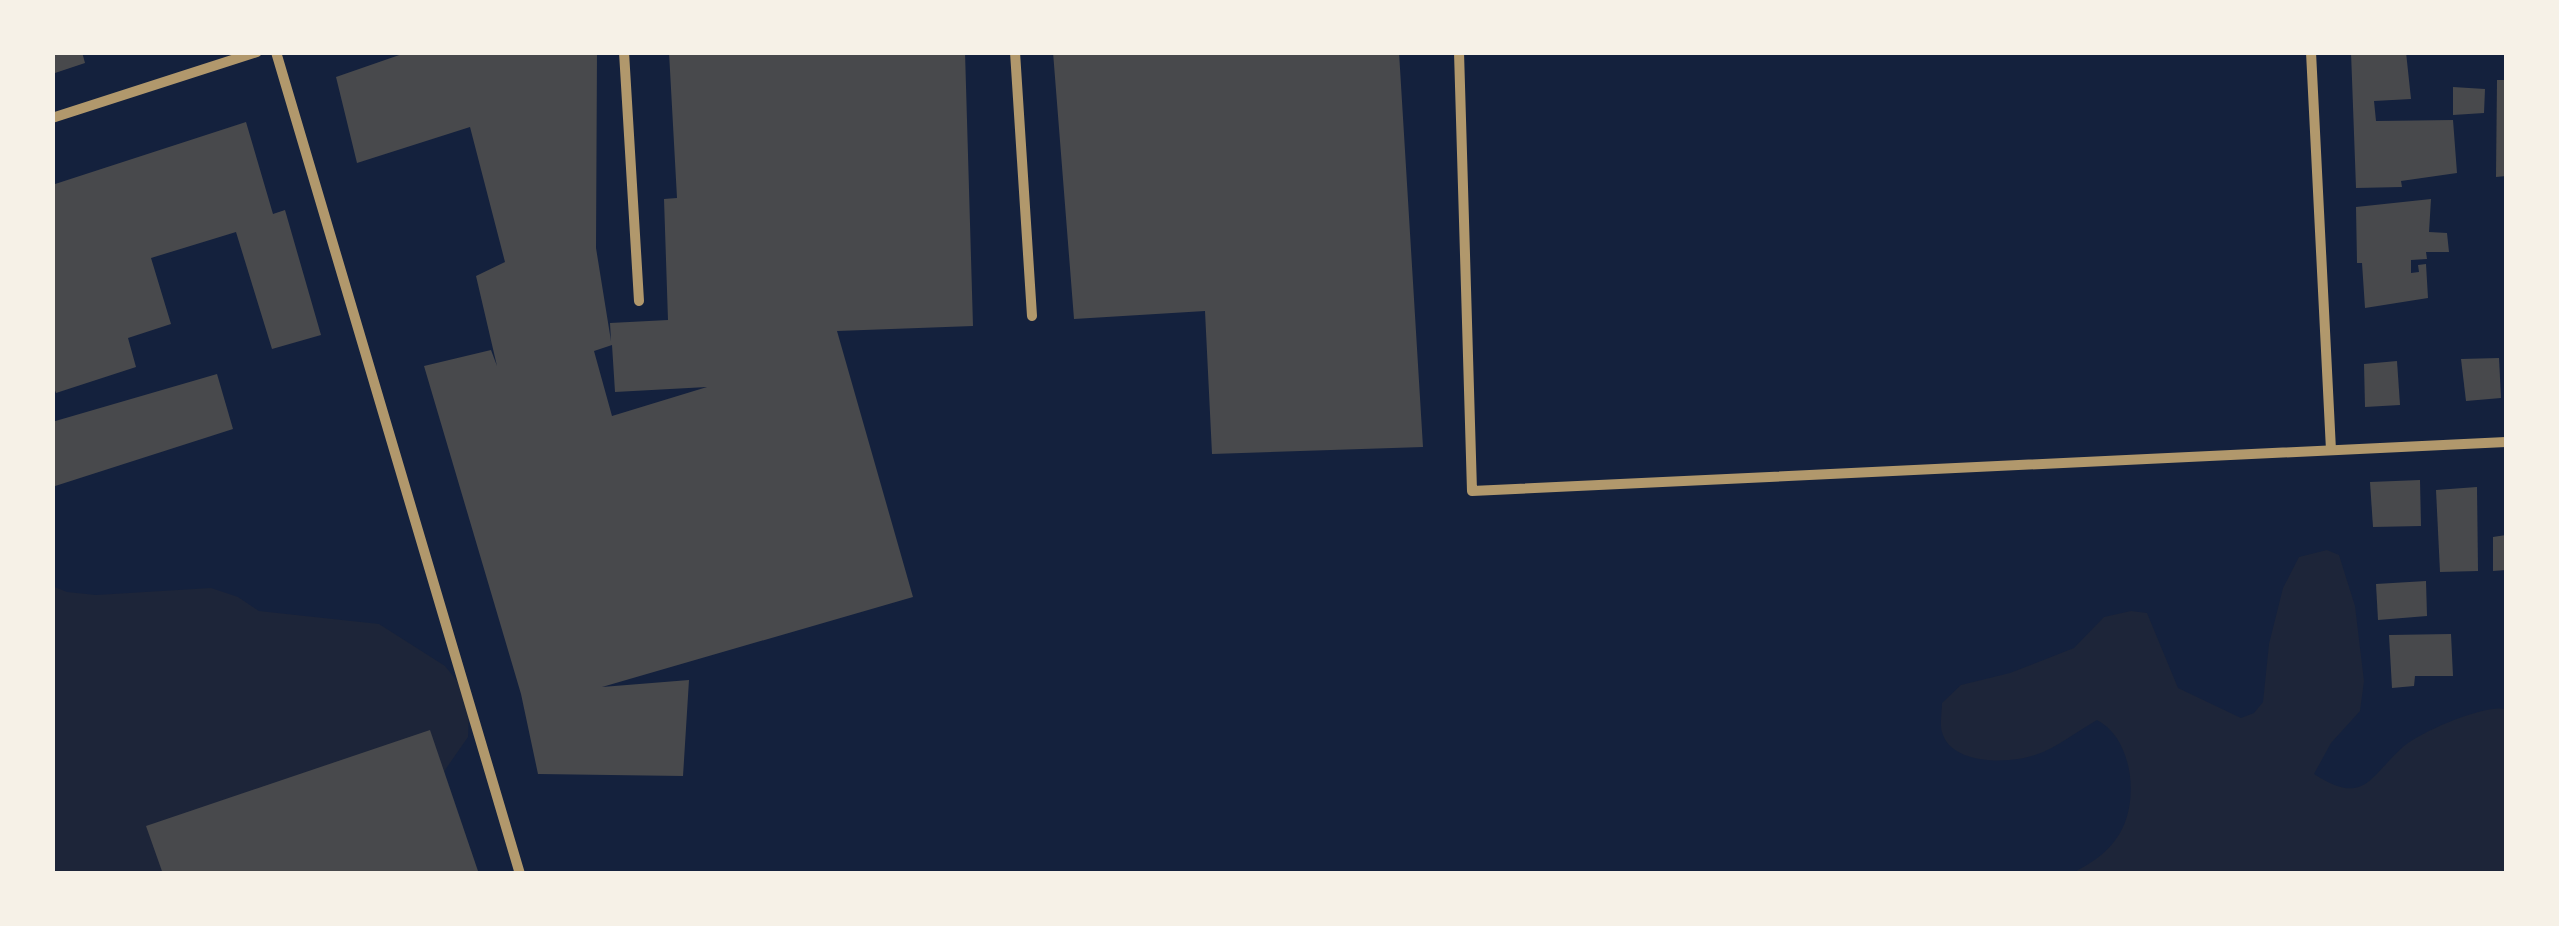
<svg xmlns="http://www.w3.org/2000/svg" width="2559" height="926" viewBox="0 0 2559 926" font-family="Figtree,sans-serif">
  <rect width="100%" height="100%" fill="#14213d"/>
  <g fill="#1d2539">
    <path d="M 2327,550 L 2339,555 L 2355,606 L 2364,681 L 2360,711 L 2331,743 L 2314,774 C 2365,807 2369,777 2404,746 C 2422,731 2485,704 2506,709 L 2506,873 L 2073,873 C 2089,864 2105,855 2116,839 C 2141,806 2134,739 2097,720 C 2077,731 2057,748 2035,755 C 2011,764 1954,765 1943,735 C 1939,726 1942,713 1942,703 L 1961,685 L 2010,673 L 2074,648 L 2104,617 L 2131,611 L 2147,613 L 2178,688 L 2241,718 L 2254,713 L 2263,702 L 2269,644 L 2283,588 L 2299,557 Z"/>
    <path d="M 52,586 L 67,592 L 96,595 L 211,588 L 238,597 L 259,611 L 379,624 L 445,666 L 462,687 L 469,713 L 468,737 L 436,783 L 252,873 L 53,873 Z"/>
  </g>
  <g fill="#48494c" fill-rule="evenodd">
    <path d="M 52,52 L 82,52 L 85,63 L 52,74 Z"/>
    <path d="M 408,52 L 597,52 L 596,248 L 611,341 L 610,323 L 668,320 L 664,199 L 677,198 L 669,52 L 965,52 L 973,326 L 837,331 L 913,597 L 602,687 L 689,680 L 683,776 L 538,774 L 521,694 L 424,366 L 491,350 L 497,366 L 476,276 L 505,262 L 470,127 L 357,163 L 336,77 ZM 612,345 L 615,392 L 707,387 L 612,416 L 594,351 Z"/>
    <path d="M 1053,52 L 1399,52 L 1423,447 L 1212,454 L 1205,311 L 1074,319 Z"/>
    <path d="M 2351,52 L 2406,52 L 2411,99 L 2374,101 L 2376,121 L 2453,120 L 2457,173 L 2401,181 L 2402,187 L 2356,188 Z"/>
    <path d="M 2497,80 L 2506,80 L 2506,176 L 2496,177 Z"/>
    <path d="M 2453,87 L 2485,89 L 2484,113 L 2453,115 Z"/>
    <path d="M 246,122 L 273,214 L 285,210 L 321,335 L 272,349 L 236,232 L 151,258 L 171,324 L 128,338 L 136,367 L 56,393 L 52,383 L 52,185 Z"/>
    <path d="M 2431,199 L 2429,232 L 2447,233 L 2449,252 L 2426,252 L 2427,259 L 2411,260 L 2411,273 L 2419,272 L 2418,265 L 2426,264 L 2428,298 L 2365,308 L 2362,263 L 2357,263 L 2356,207 Z"/>
    <path d="M 2499,358 L 2501,398 L 2466,401 L 2461,359 Z"/>
    <path d="M 2397,361 L 2400,405 L 2365,407 L 2364,364 Z"/>
    <path d="M 217,374 L 233,429 L 52,487 L 52,422 Z"/>
    <path d="M 2420,480 L 2421,526 L 2373,527 L 2370,482 Z"/>
    <path d="M 2477,487 L 2478,571 L 2440,572 L 2436,490 Z"/>
    <path d="M 2506,535 L 2506,570 L 2493,571 L 2493,537 Z"/>
    <path d="M 2426,581 L 2427,616 L 2378,620 L 2376,584 Z"/>
    <path d="M 2451,634 L 2453,676 L 2415,676 L 2414,686 L 2392,688 L 2389,635 Z"/>
    <path d="M 430,730 L 479,874 L 163,874 L 146,826 Z"/>
  </g>
  <g fill="none" stroke-linecap="round" stroke-linejoin="round">
    <g stroke="#b1986c" stroke-width="10">
      <path d="M 276,52 L 520,874"/>
      <path d="M 624,52 L 639,301"/>
      <path d="M 1015,52 L 1032,316"/>
      <path d="M 1459,52 L 1472,491 L 2506,442"/>
      <path d="M 2311,52 L 2331,450"/>
      <path d="M 52,118 L 257,52"/>
    </g>
  </g>
  <rect width="2559" height="926" fill="none" stroke="#f6f1e7" stroke-width="110"/>
</svg>
